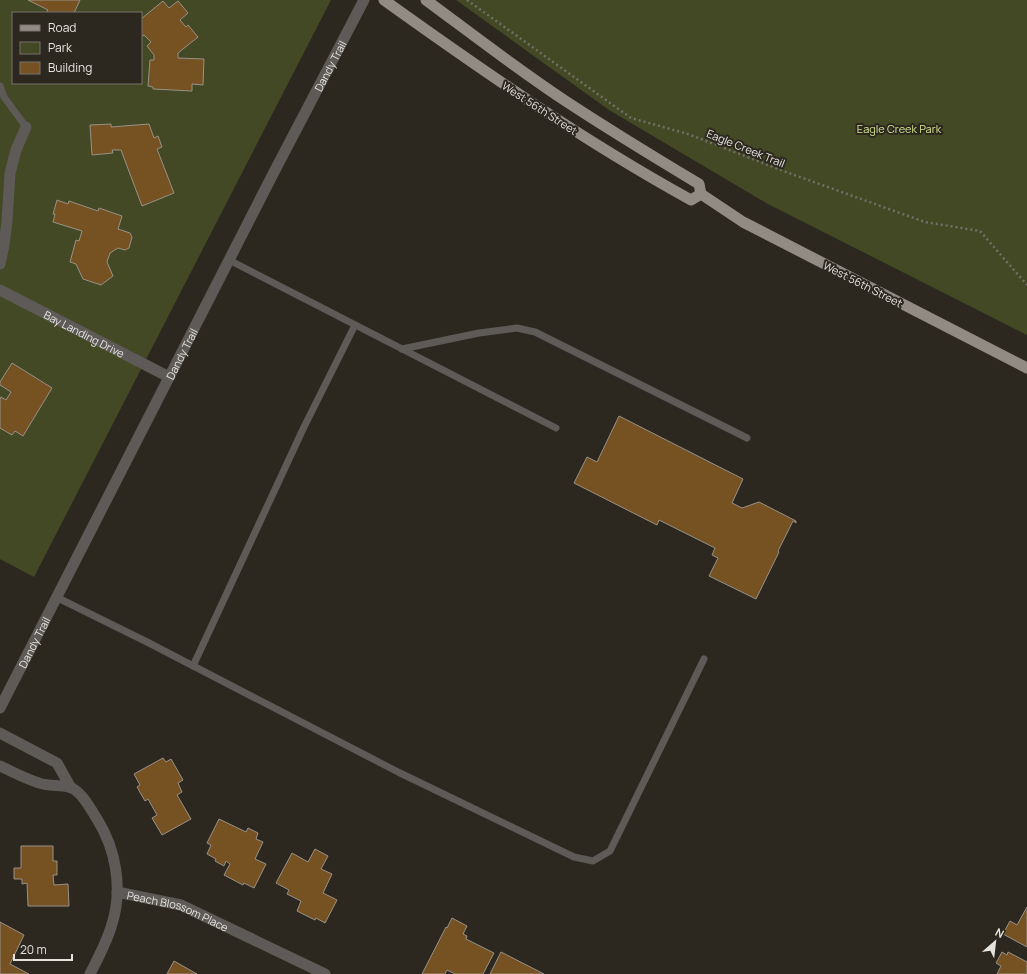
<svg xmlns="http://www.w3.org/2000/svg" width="1027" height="974" viewBox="0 0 1027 974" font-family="Manrope,sans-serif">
  <rect width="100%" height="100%" fill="#2c2820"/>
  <g fill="#424924" fill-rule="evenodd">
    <path d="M 0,0 L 331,0 L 34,577 L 0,559 ZM 13,13 L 141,13 L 141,83 L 13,83 Z"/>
    <path d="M 456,0 L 1027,0 L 1027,335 L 768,204 L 609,110 Z"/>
  </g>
  <g fill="#765222" stroke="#999189">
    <path d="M 28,0 L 80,0 L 74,13 L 46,13 L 48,10 Z"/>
    <path d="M 163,1 L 169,8 L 178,1 L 188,13 L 180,20 L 186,27 L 188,25 L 198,37 L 178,53 L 178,58 L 204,59 L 203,85 L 192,84 L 192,91 L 153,89 L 153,87 L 148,86 L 150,60 L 154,60 L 154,55 L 147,46 L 151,42 L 144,35 L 141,37 L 141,19 Z"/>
    <path d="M 111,124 L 111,127 L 149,124 L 154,138 L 158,136 L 162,147 L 157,149 L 174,193 L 142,206 L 121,150 L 112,150 L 113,153 L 92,155 L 90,125 Z"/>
    <path d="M 57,200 L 68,204 L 69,201 L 98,211 L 99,208 L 122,216 L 118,229 L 130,233 L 132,237 L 129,248 L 125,250 L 118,248 L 110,253 L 107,262 L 113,276 L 101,285 L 83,279 L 76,264 L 70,262 L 76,240 L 79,241 L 82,231 L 53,222 L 55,214 L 53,214 Z"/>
    <path d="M 12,363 L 52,388 L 23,436 L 15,431 L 12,435 L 0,428 L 0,399 L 1,397 L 6,400 L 11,392 L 0,385 L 0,382 Z"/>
    <path d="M 619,416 L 743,479 L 732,503 L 742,508 L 759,502 L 796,521 L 796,523 L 793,521 L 778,551 L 779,552 L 756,599 L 709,576 L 718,558 L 712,555 L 715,548 L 659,520 L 657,525 L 574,483 L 587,457 L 597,462 Z"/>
    <path d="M 163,758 L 166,762 L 171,759 L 183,780 L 178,783 L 182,792 L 177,795 L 191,819 L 162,835 L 152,818 L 157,815 L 148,799 L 145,801 L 137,787 L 140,785 L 134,774 Z"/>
    <path d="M 219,819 L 246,832 L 248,828 L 258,833 L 256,839 L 263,842 L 255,859 L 266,864 L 254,888 L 244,883 L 243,885 L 224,875 L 230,864 L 226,861 L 224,866 L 215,861 L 216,859 L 207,854 L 211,845 L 207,843 Z"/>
    <path d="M 21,846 L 53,846 L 53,861 L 57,861 L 57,875 L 53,875 L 54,885 L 68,884 L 69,906 L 28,906 L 27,883 L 22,884 L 22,879 L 14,879 L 14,868 L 21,868 Z"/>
    <path d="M 315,849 L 328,856 L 321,869 L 332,874 L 323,893 L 337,900 L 325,923 L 316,918 L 315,920 L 297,911 L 301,901 L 287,894 L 289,890 L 276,883 L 292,853 L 308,862 Z"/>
    <path d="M 1027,907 L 1027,947 L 1003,934 L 1010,921 L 1017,925 Z"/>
    <path d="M 452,918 L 467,926 L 463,934 L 467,936 L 466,939 L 494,953 L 483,974 L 455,974 L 447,970 L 445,974 L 422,974 L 446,927 L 447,928 Z"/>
    <path d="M 0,922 L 24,935 L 10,964 L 29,974 L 0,974 Z"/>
    <path d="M 501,952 L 544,974 L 490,974 Z"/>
    <path d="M 1002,952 L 1007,955 L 1008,952 L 1027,962 L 1027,974 L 997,974 L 1001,966 L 996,963 Z"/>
    <path d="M 174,961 L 197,974 L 167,974 Z"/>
  </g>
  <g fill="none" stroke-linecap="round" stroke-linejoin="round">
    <path stroke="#736f69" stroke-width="2.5" stroke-dasharray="2 3" stroke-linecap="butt" d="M 467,0 L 631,118 L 688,134 L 786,172 L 925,222 L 980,231 L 1027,285"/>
    <g stroke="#5d5a57" stroke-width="7">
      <path d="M 0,86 L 4,97 L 26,127"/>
      <path d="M 229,260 L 556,428"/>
      <path d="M 402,349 L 479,333 L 517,328 L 535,332 L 747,438"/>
      <path d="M 56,597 L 149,643 L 398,772 L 574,857 L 593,861 L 610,851 L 704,659"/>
      <path d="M 193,666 L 304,427 L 355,325"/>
    </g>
    <g stroke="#5d5a57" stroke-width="11">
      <path d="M 0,264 L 4,245 L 7,221 L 10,173 L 16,150 L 26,127"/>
      <path id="s1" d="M 0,290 L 169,377"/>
      <path d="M 0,733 L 57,763 L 71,788"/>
      <path d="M 0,766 C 13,772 26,779 39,783 C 49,787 63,784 72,788 C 83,794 90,808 97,819 C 116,849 123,889 112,924 C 107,942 98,958 90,974"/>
      <path id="s2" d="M 117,892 L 181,905 L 325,974"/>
    </g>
    <path stroke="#5d5a57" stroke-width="11" id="s3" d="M 0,708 L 273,174 L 364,0"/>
    <g stroke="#918b84" stroke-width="11">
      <path d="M 384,0 C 483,71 584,141 691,200 L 701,194"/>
      <path d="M 426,0 C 472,34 517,69 564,100 C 608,129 654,157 699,184 L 701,194 L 743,222 L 1027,368"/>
    </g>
  </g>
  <g text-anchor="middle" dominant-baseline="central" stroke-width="4" stroke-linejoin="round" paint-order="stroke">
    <g font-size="11" fill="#e5e3de" stroke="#2c2820">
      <text stroke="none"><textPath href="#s3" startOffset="722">Dandy Trail</textPath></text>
      <text transform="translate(540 108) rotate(33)">West 56th Street</text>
      <text transform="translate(746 148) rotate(22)">Eagle Creek Trail</text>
      <text transform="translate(863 284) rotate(27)">West 56th Street</text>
      <text stroke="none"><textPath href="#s1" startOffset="95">Bay Landing Drive</textPath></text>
      <text stroke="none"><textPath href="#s3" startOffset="398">Dandy Trail</textPath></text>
      <text stroke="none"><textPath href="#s3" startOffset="74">Dandy Trail</textPath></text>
      <text stroke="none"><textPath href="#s2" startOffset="64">Peach Blossom Place</textPath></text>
    </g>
    <g font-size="11" fill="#d3e48f" stroke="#2c2820">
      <text x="899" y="128">Eagle Creek Park</text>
    </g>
  </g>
  <rect x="12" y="12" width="130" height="72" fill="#2c2820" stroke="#76736c"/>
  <rect x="20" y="25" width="20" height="6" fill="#918b84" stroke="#76736c"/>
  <text x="48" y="32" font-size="12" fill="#e5e3de">Road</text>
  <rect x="20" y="42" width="20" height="12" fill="#424924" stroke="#76736c"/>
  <text x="48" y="52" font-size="12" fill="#e5e3de">Park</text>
  <rect x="20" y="62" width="20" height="12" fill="#765222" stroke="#76736c"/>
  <text x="48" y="72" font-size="12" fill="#e5e3de">Building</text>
  <g transform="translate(995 942) rotate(28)" stroke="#2c2820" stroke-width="3" paint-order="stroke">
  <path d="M0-3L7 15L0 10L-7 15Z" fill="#e5e3de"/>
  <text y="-6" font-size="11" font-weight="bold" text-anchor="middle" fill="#e5e3de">N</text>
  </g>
  <path d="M14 954v6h58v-6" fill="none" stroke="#e5e3de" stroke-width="2"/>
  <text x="20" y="954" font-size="12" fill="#e5e3de" stroke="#2c2820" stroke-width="3" paint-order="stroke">20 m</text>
</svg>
